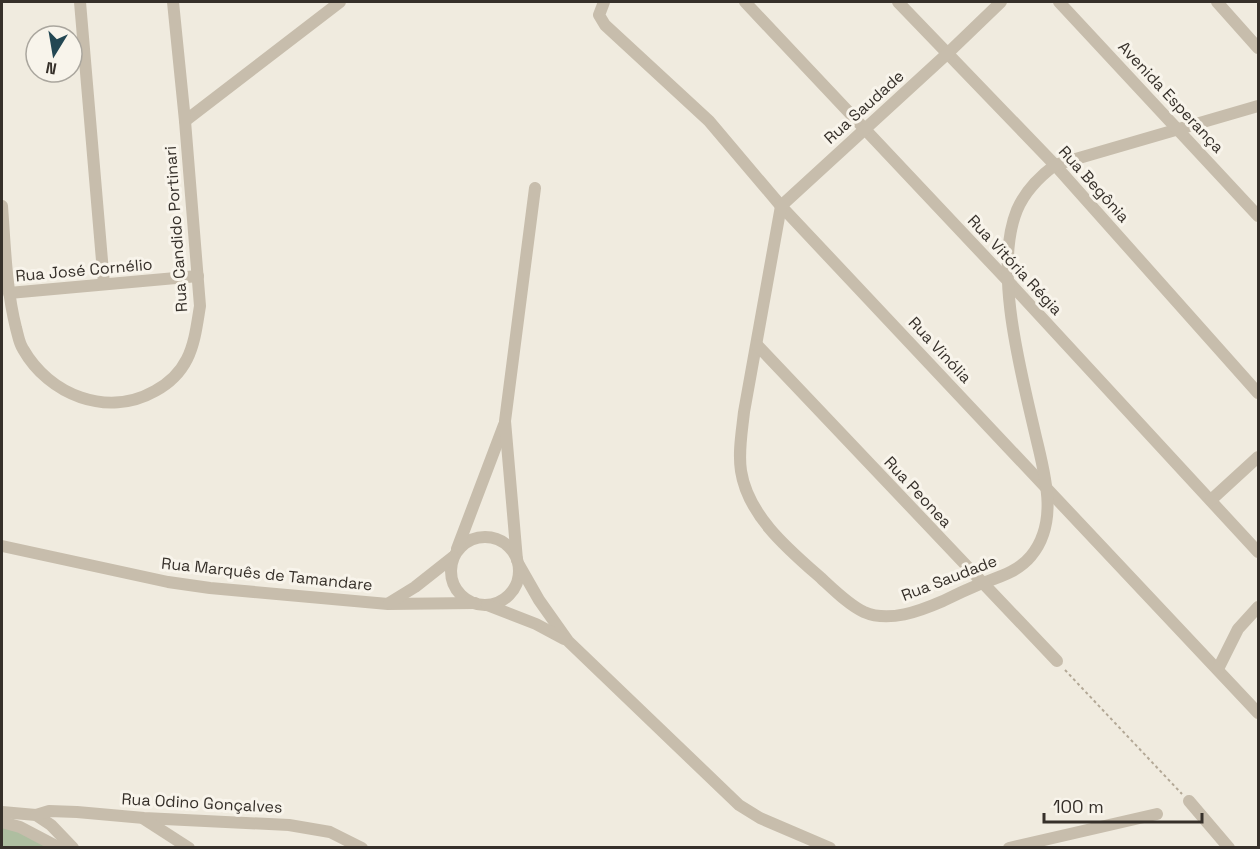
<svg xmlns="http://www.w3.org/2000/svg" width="1260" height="849" viewBox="0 0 1260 849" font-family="'Space Grotesk',sans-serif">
  <rect width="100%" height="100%" fill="#f0ebdf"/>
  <path fill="#aebea0" d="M 2,821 L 62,847 L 2,847 Z"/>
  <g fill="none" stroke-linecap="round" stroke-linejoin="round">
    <path stroke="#b3a896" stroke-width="2" stroke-dasharray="3 3" stroke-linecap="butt" d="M 1065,670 L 1182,794"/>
    <g stroke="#c7bdac" stroke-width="12">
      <path d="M 80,2 L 104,284"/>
      <path d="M 604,2 L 599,15 L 605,25 L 709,121 L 781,206 L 1258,713"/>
      <path d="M 745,2 L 1007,280 L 1258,552"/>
      <path d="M 898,2 L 1055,165 L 1258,393"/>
      <path d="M 1001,2 L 948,53 L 781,206 L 744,412 C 742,431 738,452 741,471 C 748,516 789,550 821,578 C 834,590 849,605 864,612 C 889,623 920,611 943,601 C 955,595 968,589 980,584 C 999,577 1018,572 1031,556 C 1060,521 1044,472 1035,433 C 1021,372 993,269 1017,210 C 1025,191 1039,177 1055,165 L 1258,106"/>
      <path d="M 1059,2 L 1258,216"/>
      <path d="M 1217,2 L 1258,48"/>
      <path d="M 185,121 L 340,2"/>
      <path d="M 2,206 C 5,246 6,288 16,328 C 18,335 19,343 23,349 C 49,395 107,418 155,391 C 168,384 180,373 187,359 C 195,343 197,324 200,306 L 185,121 L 173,2"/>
      <path d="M 9,293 L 198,276"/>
      <path d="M 757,345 L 1057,661"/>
      <path d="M 1211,500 L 1258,457"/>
      <circle cx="485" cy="571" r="34"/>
      <path d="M 2,546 L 168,582 L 210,588 L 388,604 L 475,603"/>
      <path d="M 457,549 L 504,425"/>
      <path d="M 517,560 L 505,421 L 535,188"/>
      <path d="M 519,565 L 539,600 L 568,641 L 739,805 L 760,818 L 830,848"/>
      <path d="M 389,603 L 415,587 L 453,557"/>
      <path d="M 487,605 L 536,624 L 564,639"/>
      <path d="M 1218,669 L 1238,629 L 1258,607"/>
      <path d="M 1189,801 L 1229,848"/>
      <path d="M 2,812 L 36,815 L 51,825 L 73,848"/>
      <path d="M 36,815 L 49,811 L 77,812 L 144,818 L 289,825 L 330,832 L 362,848"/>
      <path d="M 144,819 L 189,848"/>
      <path d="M 2,822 L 20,827 L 60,848"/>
      <path d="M 1009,848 L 1157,814"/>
    </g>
  </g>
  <g text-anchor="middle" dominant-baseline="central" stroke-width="6" stroke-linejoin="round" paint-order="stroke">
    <g font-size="16" fill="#36302a" stroke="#f8f4eb">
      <text transform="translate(1171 97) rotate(47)">Avenida Esperança</text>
      <text transform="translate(864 107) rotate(-42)">Rua Saudade</text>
      <text transform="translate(1094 184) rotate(48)">Rua Begônia</text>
      <text transform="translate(176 229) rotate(-94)">Rua Candido Portinari</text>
      <text transform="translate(1015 265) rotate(47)">Rua Vitória Régia</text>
      <text transform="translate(84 270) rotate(-5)">Rua José Cornélio</text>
      <text transform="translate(940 350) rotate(47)">Rua Vinólia</text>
      <text transform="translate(918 492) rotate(47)">Rua Peonea</text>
      <text transform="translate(267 574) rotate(6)">Rua Marquês de Tamandare</text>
      <text transform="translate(949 578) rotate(-21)">Rua Saudade</text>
      <text transform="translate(202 803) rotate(3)">Rua Odino Gonçalves</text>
    </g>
  </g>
  <rect width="1260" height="849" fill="none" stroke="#36302a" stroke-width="6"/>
  <g transform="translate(54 54) rotate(191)"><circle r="28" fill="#f8f4eb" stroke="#aaa69e" stroke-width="1.5"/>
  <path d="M0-4.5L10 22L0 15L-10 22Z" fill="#234753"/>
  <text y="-9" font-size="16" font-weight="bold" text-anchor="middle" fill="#36302a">N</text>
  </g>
  <path d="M1044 813v9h158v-9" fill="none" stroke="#36302a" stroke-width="3"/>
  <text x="1053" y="813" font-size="18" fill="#36302a" stroke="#f8f4eb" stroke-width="4.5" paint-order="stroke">100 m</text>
</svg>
